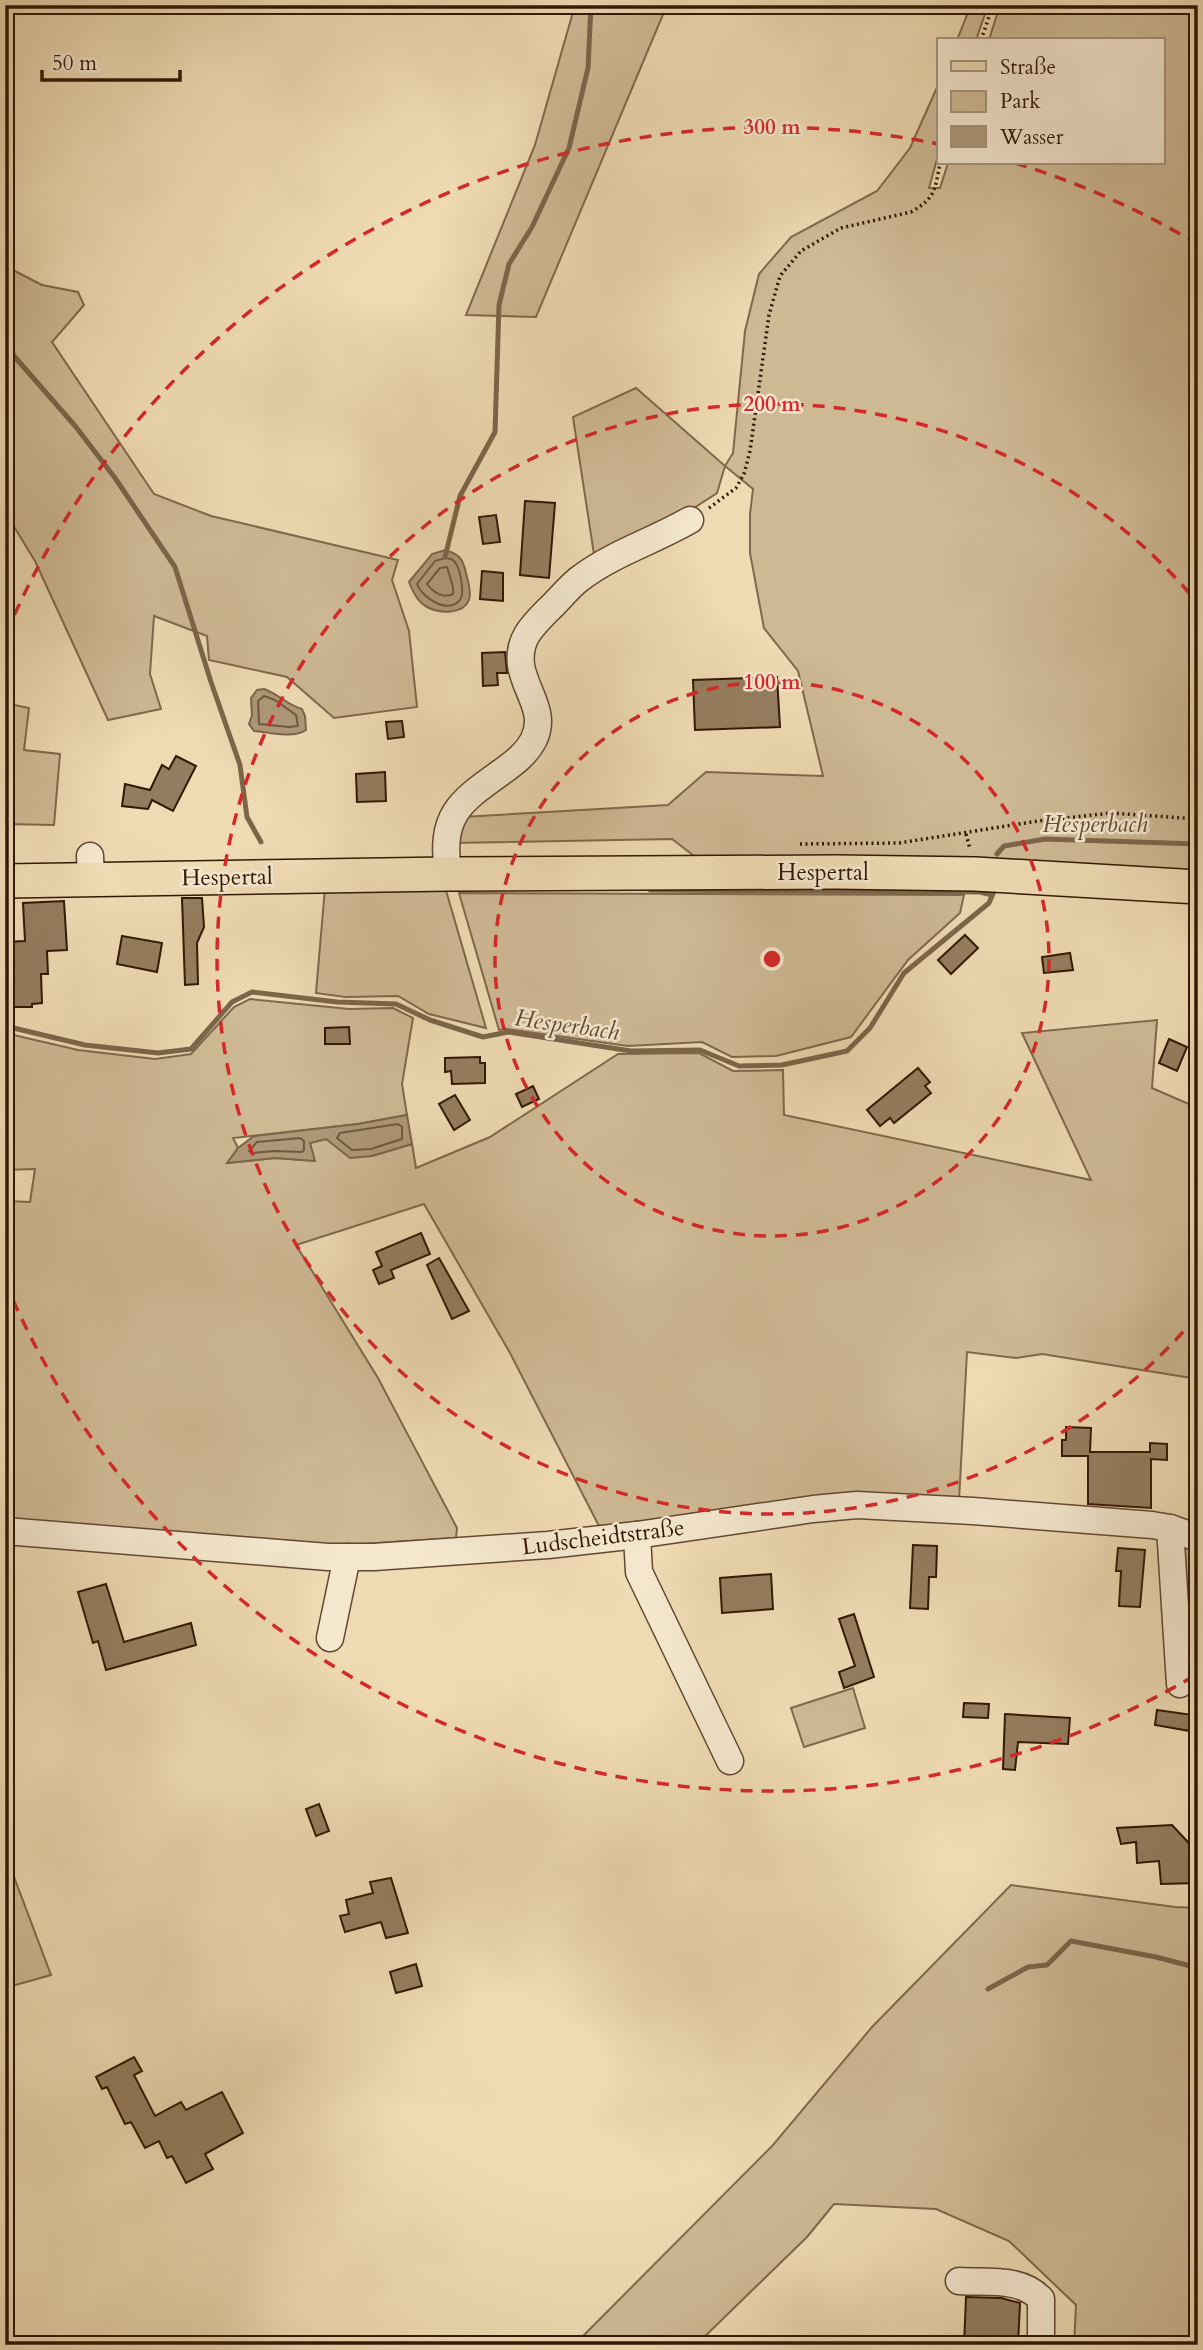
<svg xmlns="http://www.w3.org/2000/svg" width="1203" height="2350" viewBox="0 0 1203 2350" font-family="Cardo,serif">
  <rect width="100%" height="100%" fill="#eedab3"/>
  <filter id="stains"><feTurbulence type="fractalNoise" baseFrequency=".00286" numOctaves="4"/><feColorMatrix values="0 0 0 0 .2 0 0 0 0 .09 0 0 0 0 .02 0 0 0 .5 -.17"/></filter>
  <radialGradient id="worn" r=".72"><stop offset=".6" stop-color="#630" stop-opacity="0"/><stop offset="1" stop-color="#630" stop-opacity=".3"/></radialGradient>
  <g fill="#ceb995" stroke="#80684c" stroke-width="2">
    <path d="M 575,5 L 667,5 L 536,317 L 466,315 L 535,145 Z"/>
    <path d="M 971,5 L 988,5 L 976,40 L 957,40 Z"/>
    <path d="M 1000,5 L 1198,5 L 1198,877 L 702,862 L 672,839 L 453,843 L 463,817 L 668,805 L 706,772 L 823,776 L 798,671 L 764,628 L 750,553 L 750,514 L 753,489 L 725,466 L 717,493 L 680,517 L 595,561 L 573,417 L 636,388 L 725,466 L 733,453 L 745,331 L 759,274 L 791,237 L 877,191 L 910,148 L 939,83 L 939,152 L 929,188 L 940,188 L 948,163 L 1163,163 L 1163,40 L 989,40 Z"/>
    <path d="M 5,266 L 42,285 L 78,292 L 84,305 L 52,342 L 154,494 L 211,516 L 398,560 L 392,580 L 409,631 L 417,707 L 334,718 L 287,677 L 209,660 L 207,636 L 154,616 L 150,674 L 161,709 L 108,720 L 35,561 L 5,512 Z"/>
    <path d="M 5,703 L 29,708 L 24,750 L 60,754 L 54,825 L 5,824 Z"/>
    <path d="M 445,887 L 486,1028 L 429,1014 L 398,996 L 345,997 L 316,993 L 325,888 Z"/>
    <path d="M 459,893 L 964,895 L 960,913 L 908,960 L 851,1037 L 776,1056 L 732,1057 L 702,1042 L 628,1046 L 506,1029 L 499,1030 Z"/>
    <path d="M 250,999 L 349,1009 L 393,1008 L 413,1018 L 402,1084 L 407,1115 L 358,1124 L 233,1138 L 238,1148 L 228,1163 L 275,1158 L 314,1161 L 310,1143 L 326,1139 L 372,1156 L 412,1144 L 416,1168 L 490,1137 L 618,1054 L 699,1053 L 733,1071 L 783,1070 L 784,1115 L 1091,1180 L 1022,1033 L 1157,1020 L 1152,1088 L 1198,1108 L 1198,1379 L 1042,1354 L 1016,1358 L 967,1352 L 959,1501 L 705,1517 L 599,1526 L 510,1353 L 424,1204 L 296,1245 L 378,1378 L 457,1528 L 456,1538 L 346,1545 L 213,1537 L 5,1519 L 5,1274 L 11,1275 L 5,1242 L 5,1201 L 30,1202 L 35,1169 L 5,1170 L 5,1033 L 78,1050 L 155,1059 L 191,1054 L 234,1007 Z"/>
    <path d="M 1185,1544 L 1198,1549 L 1198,1661 L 1188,1639 Z"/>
    <path d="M 853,1688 L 865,1728 L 804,1747 L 791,1708 Z"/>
    <path d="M 5,1853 L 51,1975 L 5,1988 Z"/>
    <path d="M 1011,1885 L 1175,1907 L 1198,1908 L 1198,2345 L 1074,2345 L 1076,2305 L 1009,2241 L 936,2209 L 834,2204 L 807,2237 L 696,2345 L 574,2345 L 773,2145 L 872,2027 Z"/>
  </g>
  <g fill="#ae9878" stroke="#7c654a" stroke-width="2">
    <path d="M 445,550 C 459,554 463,559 466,573 C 468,581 472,593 469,600 C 463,615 440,613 429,608 C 418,603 413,592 409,582 L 432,554 Z"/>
    <path d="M 264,689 C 278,694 288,705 302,709 L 305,716 L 306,730 C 293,739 269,732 254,731 L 249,724 L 252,715 L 251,698 L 257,690 Z"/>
    <path d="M 407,1115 L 412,1144 L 372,1156 L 350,1158 L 326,1139 L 310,1143 L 315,1161 L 275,1158 L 227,1163 L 238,1148 L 254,1136 L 358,1124 Z"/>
  </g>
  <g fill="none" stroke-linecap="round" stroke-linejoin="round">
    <g stroke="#70583e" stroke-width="2">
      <path d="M 445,558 C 450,559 452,558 455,562 C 460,569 466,595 459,601 C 446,614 422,597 417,584 L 435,561 Z"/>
      <path d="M 447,567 L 453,587 L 453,594 C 443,599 433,592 427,584 L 440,568 Z"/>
      <path d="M 264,696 L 275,700 L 296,715 L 298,726 L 289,727 L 259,724 L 258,701 Z"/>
      <path d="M 398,1124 L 402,1127 L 402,1139 L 371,1149 L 352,1150 L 337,1138 L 340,1133 Z"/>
      <path d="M 300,1138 L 304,1141 L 304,1150 L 302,1152 L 275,1151 L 252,1153 L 249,1151 L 257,1142 Z"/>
    </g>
    <g stroke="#7c654a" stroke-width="5">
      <path d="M 5,336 L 14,356 L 76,427 L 115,478 L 175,567 L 211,682 L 240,765 L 247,817 L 261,842"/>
      <path d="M 445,557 L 460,496 L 495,432 L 499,305 L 509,264 L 532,227 L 569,148 L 588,68 L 591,5"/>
      <path d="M 997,854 L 1004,846 L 1045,839 L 1198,844"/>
      <path d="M 650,890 L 980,892 L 992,895"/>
      <path d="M 5,1026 L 85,1045 L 158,1053 L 191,1049 L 232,1002 L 252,992 L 337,1002 L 396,1004 L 430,1020 L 483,1037 L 508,1032 L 631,1051 L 700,1050 L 739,1066 L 782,1065 L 847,1051 L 870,1028 L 904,973 L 989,903 L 995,889"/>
      <path d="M 988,1989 L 1028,1967 L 1047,1965 L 1071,1941 L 1156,1957 L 1198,1968"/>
    </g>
  </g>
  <g fill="#947d5f" stroke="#321804" stroke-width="2">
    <path d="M 525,501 L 555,503 L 549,578 L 520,575 Z"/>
    <path d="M 496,515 L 500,542 L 483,544 L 479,517 Z"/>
    <path d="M 482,571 L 503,573 L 503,601 L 480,599 Z"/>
    <path d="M 505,652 L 507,673 L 497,673 L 498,685 L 483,686 L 482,653 Z"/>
    <path d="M 777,677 L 780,727 L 695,730 L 693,680 Z"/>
    <path d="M 402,721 L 404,737 L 388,739 L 386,722 Z"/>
    <path d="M 176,756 L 196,766 L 173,811 L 152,800 L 148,809 L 122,806 L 125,784 L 150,790 L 162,765 L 169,769 Z"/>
    <path d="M 385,772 L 386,801 L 357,802 L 356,774 Z"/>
    <path d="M 182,898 L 202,898 L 204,927 L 197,943 L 198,984 L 185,985 Z"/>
    <path d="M 64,901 L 67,950 L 47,951 L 48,974 L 41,974 L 42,1003 L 32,1004 L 32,1007 L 6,1007 L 5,942 L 25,941 L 23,903 Z"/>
    <path d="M 965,935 L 978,948 L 951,974 L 938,960 Z"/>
    <path d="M 122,936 L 162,943 L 157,972 L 117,964 Z"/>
    <path d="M 1070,953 L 1073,970 L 1044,973 L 1042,957 Z"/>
    <path d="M 349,1027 L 350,1044 L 325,1044 L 325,1028 Z"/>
    <path d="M 1169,1039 L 1187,1047 L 1177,1071 L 1159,1063 Z"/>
    <path d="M 480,1057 L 480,1063 L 485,1063 L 485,1083 L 452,1084 L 451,1071 L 445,1072 L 445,1058 Z"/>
    <path d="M 918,1068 L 930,1082 L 925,1086 L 931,1093 L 894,1123 L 890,1118 L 880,1126 L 867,1110 Z"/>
    <path d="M 533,1086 L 539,1099 L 522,1107 L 516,1094 Z"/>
    <path d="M 455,1095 L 470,1120 L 454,1130 L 439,1104 Z"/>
    <path d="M 421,1233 L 430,1254 L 391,1270 L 394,1278 L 379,1284 L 373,1270 L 382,1266 L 376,1252 Z"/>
    <path d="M 439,1258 L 469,1311 L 452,1319 L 427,1265 Z"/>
    <path d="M 1066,1427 L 1091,1428 L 1090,1452 L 1150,1452 L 1150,1443 L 1167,1444 L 1167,1460 L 1151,1459 L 1151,1508 L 1088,1504 L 1088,1456 L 1062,1456 L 1062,1440 L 1066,1440 Z"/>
    <path d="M 913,1545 L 937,1546 L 936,1577 L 929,1577 L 928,1609 L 910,1608 Z"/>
    <path d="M 1118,1548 L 1145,1550 L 1140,1607 L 1119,1606 L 1121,1571 L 1116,1571 Z"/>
    <path d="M 771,1574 L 773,1609 L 722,1613 L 720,1578 Z"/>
    <path d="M 106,1584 L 124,1642 L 191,1623 L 196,1645 L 106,1670 L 98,1641 L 93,1643 L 78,1592 Z"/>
    <path d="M 854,1614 L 874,1677 L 844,1688 L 839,1672 L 855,1666 L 839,1619 Z"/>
    <path d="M 964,1703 L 989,1704 L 988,1718 L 963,1717 Z"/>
    <path d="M 1157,1710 L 1193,1715 L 1190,1731 L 1155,1725 Z"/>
    <path d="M 1005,1714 L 1070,1718 L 1068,1744 L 1018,1742 L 1015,1770 L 1003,1769 Z"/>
    <path d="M 319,1804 L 329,1831 L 316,1836 L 306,1809 Z"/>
    <path d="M 1172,1825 L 1198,1853 L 1198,1883 L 1161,1884 L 1159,1861 L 1137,1863 L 1136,1842 L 1121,1844 L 1117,1828 Z"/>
    <path d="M 391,1878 L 408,1933 L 386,1938 L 381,1922 L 345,1932 L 340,1916 L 349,1914 L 346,1900 L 373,1893 L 370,1882 Z"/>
    <path d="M 416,1964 L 422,1986 L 396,1993 L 390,1972 Z"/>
    <path d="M 134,2057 L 142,2071 L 134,2075 L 155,2116 L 181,2102 L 186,2110 L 222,2092 L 243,2133 L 205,2154 L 213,2169 L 186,2183 L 172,2156 L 167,2158 L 159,2141 L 145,2148 L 131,2122 L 125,2124 L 107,2087 L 102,2089 L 96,2077 Z"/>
    <path d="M 966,2297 L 1001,2298 L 1020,2303 L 1018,2345 L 964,2345 Z"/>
  </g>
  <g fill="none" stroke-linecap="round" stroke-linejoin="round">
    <defs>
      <g id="minor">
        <path d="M 90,856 L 91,879"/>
        <path d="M 448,874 C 440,815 458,803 503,771 C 515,762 526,754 533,741 C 548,713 525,692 521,665 C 518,640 531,627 548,610 C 558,601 567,589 578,580 C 611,554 654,541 690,520"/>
        <path d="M 1170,1528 L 1180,1684"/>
        <path d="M 5,1531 L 328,1557 L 374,1557 L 548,1545 L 637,1535 L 813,1509 L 857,1505 L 973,1511 L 1152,1525 L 1170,1528 L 1198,1538"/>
        <path d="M 637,1535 L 639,1572 L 730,1761"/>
        <path d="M 330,1638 L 347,1557"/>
        <path d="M 959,2281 C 988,2283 1020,2277 1041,2299 L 1041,2345"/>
      </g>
      <path id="major" d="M 5,881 L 448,874 L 836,872 L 975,874 L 1198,887"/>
    </defs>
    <use href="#minor" stroke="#614830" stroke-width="29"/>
    <use href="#major" stroke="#321804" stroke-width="36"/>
    <g stroke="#321804" stroke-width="3.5" stroke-dasharray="2 3.5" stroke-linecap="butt">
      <path d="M 981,40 L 993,5"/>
      <path d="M 709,508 L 736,488 L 744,474 L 750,451 L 769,315 L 780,276 L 801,251 L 841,228 L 911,212 C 936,198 935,189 940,163"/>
      <path d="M 966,834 L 970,849"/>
      <path d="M 800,844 L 899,843 L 1038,821 L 1111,813 L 1198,819"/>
    </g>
    <use href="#minor" stroke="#f4e7ce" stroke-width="26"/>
    <use href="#major" stroke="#eedab3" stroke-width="33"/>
  </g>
  <g fill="none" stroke="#d62828" stroke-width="3.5" stroke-dasharray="12 9">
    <circle cx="772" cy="959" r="277"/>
    <path d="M1197 1316A555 555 0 1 1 1197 602"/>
    <path d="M1194 1676A832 832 0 0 1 6 1284M6 634A832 832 0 0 1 938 144M1015 163A832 832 0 0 1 1194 242"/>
  </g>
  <g text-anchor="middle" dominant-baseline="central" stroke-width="5" stroke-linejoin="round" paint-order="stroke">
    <g font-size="23" fill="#321804" stroke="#f4e7ce">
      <text x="823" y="872">Hespertal</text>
      <text transform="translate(227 877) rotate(-1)">Hespertal</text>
      <text transform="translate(603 1537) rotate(-7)">Ludscheidtstraße</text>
    </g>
    <g font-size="24" font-style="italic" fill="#644b32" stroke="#f4e7ce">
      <text x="1095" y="824">Hesperbach</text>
      <text transform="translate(567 1025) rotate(8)">Hesperbach</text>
    </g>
  </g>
  <circle cx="772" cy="959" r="10" fill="#d62828" stroke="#f4e7ce" stroke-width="3.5"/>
  <g font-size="21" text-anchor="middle" font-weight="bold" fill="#d62828" stroke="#f4e7ce" stroke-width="5" stroke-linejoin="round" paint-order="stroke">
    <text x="772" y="134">300 m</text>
    <text x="772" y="411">200 m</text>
    <text x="772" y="689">100 m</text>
  </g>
  <rect width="1203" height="2350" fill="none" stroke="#eedab3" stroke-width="28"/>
  <rect x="7" y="7" width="1189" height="2336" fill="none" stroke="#321804" stroke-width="3.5"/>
  <rect x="14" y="14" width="1175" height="2322" fill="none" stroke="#321804" stroke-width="2"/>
  <rect x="937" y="38" width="228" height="126" fill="#f4e7ce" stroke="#a6947d" stroke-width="2"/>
  <rect x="951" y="61" width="35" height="10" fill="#eedab3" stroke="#a6947d" stroke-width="2"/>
  <text x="1000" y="74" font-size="21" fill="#321804">Straße</text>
  <rect x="951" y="91" width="35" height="21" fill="#ceb995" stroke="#a6947d" stroke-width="2"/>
  <text x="1000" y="108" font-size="21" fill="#321804">Park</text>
  <rect x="951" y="126" width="35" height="21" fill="#ae9878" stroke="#a6947d" stroke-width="2"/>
  <text x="1000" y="144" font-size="21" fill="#321804">Wasser</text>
  <path d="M42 70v10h138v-10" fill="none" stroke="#321804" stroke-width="3.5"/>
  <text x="52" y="70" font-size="21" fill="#321804" stroke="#f4e7ce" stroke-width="5" paint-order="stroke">50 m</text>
  <rect width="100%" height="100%" filter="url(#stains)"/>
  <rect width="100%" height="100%" fill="url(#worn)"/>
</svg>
